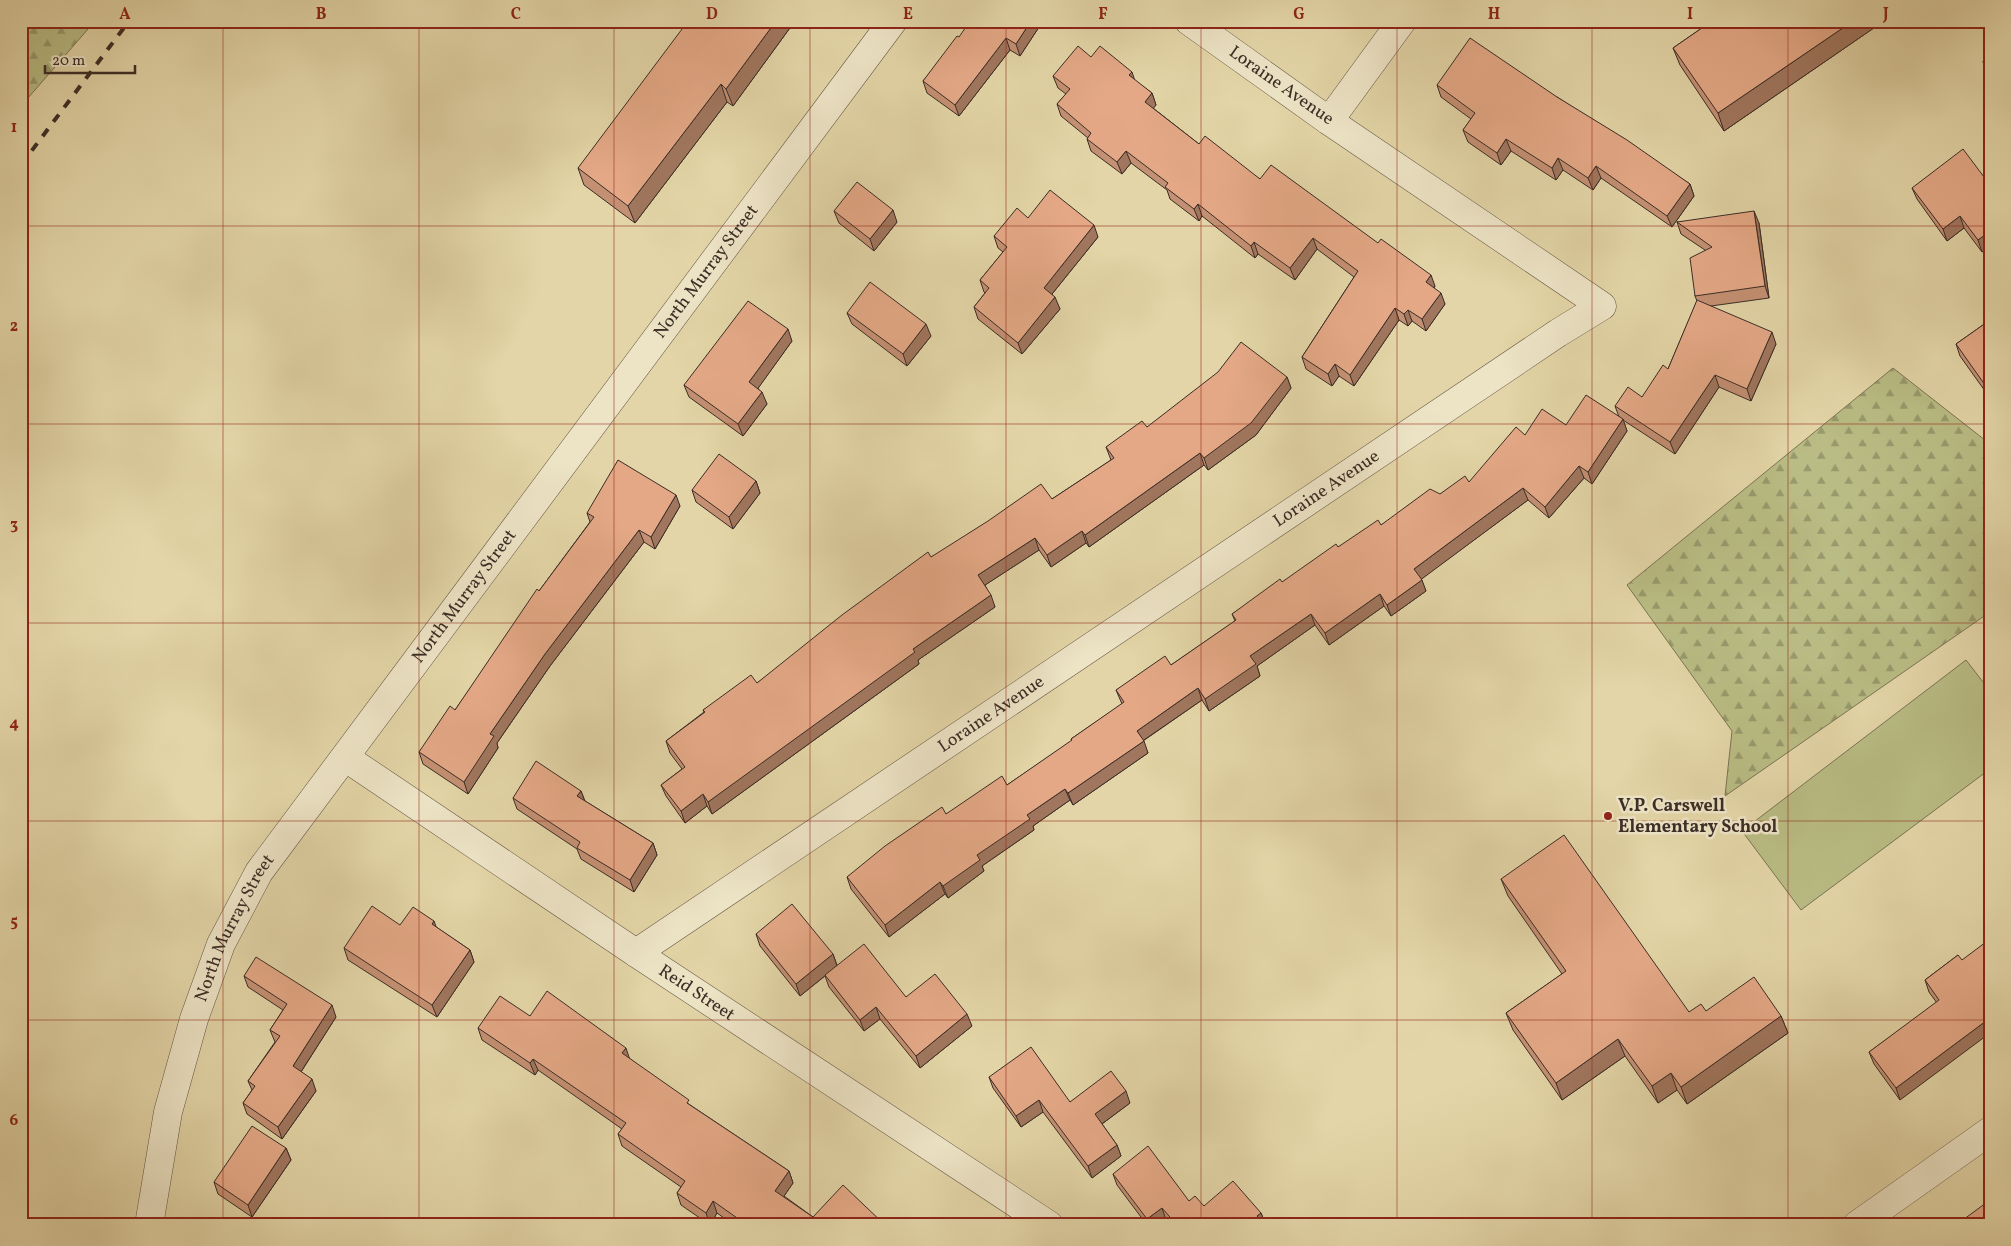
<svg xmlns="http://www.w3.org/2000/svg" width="2011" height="1246" viewBox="0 0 2011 1246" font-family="Vollkorn,serif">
  <defs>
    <pattern id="forest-firs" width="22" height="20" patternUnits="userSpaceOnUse" patternTransform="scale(1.25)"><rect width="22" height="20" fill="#b9bc84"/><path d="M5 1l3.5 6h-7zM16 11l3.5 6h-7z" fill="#98996c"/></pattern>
  </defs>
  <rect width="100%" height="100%" fill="#e3d5a7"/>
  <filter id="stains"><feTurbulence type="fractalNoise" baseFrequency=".004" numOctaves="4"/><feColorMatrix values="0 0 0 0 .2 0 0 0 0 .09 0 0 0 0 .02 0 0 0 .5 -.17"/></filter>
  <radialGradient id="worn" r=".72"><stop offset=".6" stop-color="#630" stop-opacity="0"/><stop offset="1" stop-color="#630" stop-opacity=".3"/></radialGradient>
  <path fill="#b9bc84" stroke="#7a7455" d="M 1966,660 L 1990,691 L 1990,769 L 1801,910 L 1742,831 Z"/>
  <g fill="url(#forest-firs)" stroke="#7a7455">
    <path d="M 21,21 L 95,21 L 21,106 Z"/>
    <path d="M 1893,368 L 1990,444 L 1990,612 L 1725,796 L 1732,731 L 1627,585 Z"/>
  </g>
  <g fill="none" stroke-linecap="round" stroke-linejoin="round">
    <defs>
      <g id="minor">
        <path d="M 1329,121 L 1402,21"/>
        <path id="s1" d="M 346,758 L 636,953 L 1049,1225"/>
        <path id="s2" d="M 636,953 L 1558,333 L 1602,306 L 1329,121 L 1189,21"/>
        <path id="s3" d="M 149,1225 L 168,1112 L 194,1019 L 221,944 L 259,872 L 893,21"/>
        <path d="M 1857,1225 L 1990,1131"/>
      </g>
    </defs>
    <use href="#minor" stroke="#655746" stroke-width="29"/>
    <use href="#minor" stroke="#ede4c6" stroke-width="28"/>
    <path stroke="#3b2d26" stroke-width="4" stroke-dasharray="9 9" stroke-linecap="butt" d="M 21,165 L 129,21"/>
  </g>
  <g fill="#c49073" stroke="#3b2d26">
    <path d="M 795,21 L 733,106 L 727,102 L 635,223 L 584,185 L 578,168 Z"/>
    <path d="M 1043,21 L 1020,56 L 1010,50 L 959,116 L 927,93 L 923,81 L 959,37 Z"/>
    <path d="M 1712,21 L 1884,21 L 1724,131 L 1680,65 L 1673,48 Z"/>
    <path d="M 1990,47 L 1990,75 L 1987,74 L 1983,62 Z"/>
    <path d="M 1091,57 L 1134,80 L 1152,93 L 1156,105 L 1153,108 L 1199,144 L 1260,179 L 1435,286 L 1434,288 L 1445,304 L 1426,331 L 1412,321 L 1408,326 L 1399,320 L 1354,386 L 1339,376 L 1332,386 L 1306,369 L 1302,357 L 1354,277 L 1317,249 L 1295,280 L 1258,254 L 1255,258 L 1202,216 L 1199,221 L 1170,199 L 1167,190 L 1131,163 L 1122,174 L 1091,151 L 1087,139 L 1088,138 L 1061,116 L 1057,104 L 1066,94 L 1058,88 L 1053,76 Z"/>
    <path d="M 1437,85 L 1557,97 L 1690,184 L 1694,196 L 1672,227 L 1601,178 L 1593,190 L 1563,170 L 1556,180 L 1511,151 L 1501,165 L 1468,142 L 1463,130 L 1471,119 L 1441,97 Z"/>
    <path d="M 1990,185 L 1990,246 L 1982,252 L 1964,228 L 1947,241 L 1917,199 L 1912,188 Z"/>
    <path d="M 834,211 L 897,222 L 874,251 L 839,223 Z"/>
    <path d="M 1028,218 L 1098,237 L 1052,294 L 1060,309 L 1022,354 L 978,319 L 974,307 L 985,293 L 984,292 L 980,280 L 1003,252 L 998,248 L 994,236 Z"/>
    <path d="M 1677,222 L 1759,223 L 1769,298 L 1711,306 L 1776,344 L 1751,401 L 1719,387 L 1675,454 L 1623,420 L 1627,431 L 1592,484 L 1584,478 L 1549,518 L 1528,500 L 1421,579 L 1426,591 L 1391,616 L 1384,606 L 1329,645 L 1315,625 L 1257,666 L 1260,676 L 1209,711 L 1202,700 L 1143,741 L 1148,753 L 1073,805 L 1070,800 L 1033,826 L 1034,830 L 982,866 L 984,871 L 948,898 L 945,894 L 889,937 L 851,889 L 847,877 L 946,814 L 1007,785 L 1072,741 L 1071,739 L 1122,704 L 1116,690 L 1171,665 L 1235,621 L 1232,614 L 1338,547 L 1381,525 L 1440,494 L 1469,482 L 1525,435 L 1566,425 L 1619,417 L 1615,406 L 1642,397 L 1668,369 L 1697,301 L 1695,296 L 1705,250 L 1681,234 Z"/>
    <path d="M 847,313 L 931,336 L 907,366 L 852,324 Z"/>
    <path d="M 1990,320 L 1990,398 L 1960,356 L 1956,344 Z"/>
    <path d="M 792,341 L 758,388 L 767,404 L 743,436 L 689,397 L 684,385 Z"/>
    <path d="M 1287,377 L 1291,388 L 1256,435 L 1208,470 L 1204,465 L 1089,547 L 1086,543 L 1051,567 L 1039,550 L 985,585 L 995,607 L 918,660 L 919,664 L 712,814 L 707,806 L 685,823 L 666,796 L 661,785 L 682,769 L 670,753 L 666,741 L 704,712 L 703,710 L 757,683 L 931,557 L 1052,499 L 1111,460 L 1106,447 L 1147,427 Z"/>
    <path d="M 756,481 L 760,493 L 733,529 L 696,502 L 692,490 Z"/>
    <path d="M 680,506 L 655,549 L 644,542 L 550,666 L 497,743 L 498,748 L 468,794 L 423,764 L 419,752 L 455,710 L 539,591 L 590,522 L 587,513 Z"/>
    <path d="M 581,791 L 585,801 L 653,843 L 657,855 L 634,892 L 581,859 L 577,849 L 517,809 L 513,798 Z"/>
    <path d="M 1501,879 L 1689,1012 L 1706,1011 L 1781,1016 L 1788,1033 L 1687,1104 L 1677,1090 L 1658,1103 L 1625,1056 L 1562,1100 L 1513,1030 L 1506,1013 L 1562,974 L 1508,896 Z"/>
    <path d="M 400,925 L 436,927 L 470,950 L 474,962 L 437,1017 L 348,960 L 344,948 Z"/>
    <path d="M 756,934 L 833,954 L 837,965 L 906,997 L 972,1026 L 920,1068 L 880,1019 L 864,1031 L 829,987 L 825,976 L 800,996 L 760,946 Z"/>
    <path d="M 1958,955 L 1900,1100 L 1874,1064 L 1869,1052 L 1937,1003 L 1929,992 L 1925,980 Z"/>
    <path d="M 244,976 L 336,1017 L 301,1072 L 316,1091 L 282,1139 L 247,1114 L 243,1103 L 252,1090 L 248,1081 L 275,1042 L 270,1030 L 283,1010 L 248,987 Z"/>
    <path d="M 530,1016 L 630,1059 L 690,1105 L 789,1171 L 793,1183 L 784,1196 L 813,1217 L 885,1225 L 734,1225 L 717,1213 L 710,1225 L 681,1205 L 677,1193 L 681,1187 L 622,1146 L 618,1134 L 622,1129 L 538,1070 L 535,1075 L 482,1040 L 478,1028 Z"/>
    <path d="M 989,1077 L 1070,1102 L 1130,1103 L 1102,1124 L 1117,1145 L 1121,1156 L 1092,1178 L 1043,1112 L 1021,1127 L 993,1088 Z"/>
    <path d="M 286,1148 L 291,1160 L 252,1217 L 218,1194 L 214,1182 Z"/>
    <path d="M 1113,1174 L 1204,1206 L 1261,1213 L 1266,1225 L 1171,1225 L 1166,1220 L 1160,1225 L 1147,1225 L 1117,1185 Z"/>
  </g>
  <g fill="#a0765e" stroke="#3b2d26">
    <path d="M 776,21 L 795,21 L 733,106 L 726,89 Z"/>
    <path d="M 1031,21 L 1043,21 L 1020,56 L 1016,44 Z"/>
    <path d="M 1853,21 L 1884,21 L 1724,131 L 1718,113 Z"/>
    <path d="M 1006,38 L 1010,50 L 959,116 L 955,105 Z"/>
    <path d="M 1132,72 L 1136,84 L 1129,75 Z"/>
    <path d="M 721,84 L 727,102 L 635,223 L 628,206 Z"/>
    <path d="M 1152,93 L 1156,105 L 1149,114 L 1145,102 Z"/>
    <path d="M 1506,139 L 1511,151 L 1501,165 L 1497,153 Z"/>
    <path d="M 1126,151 L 1131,163 L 1122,174 L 1117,162 Z"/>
    <path d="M 1558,158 L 1563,170 L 1556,180 L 1552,168 Z"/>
    <path d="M 1596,166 L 1601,178 L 1593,190 L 1588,178 Z"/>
    <path d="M 1690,184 L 1694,196 L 1672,227 L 1667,216 Z"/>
    <path d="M 1198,204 L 1202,216 L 1199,221 L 1194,209 Z"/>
    <path d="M 893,210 L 897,222 L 874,251 L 870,239 Z"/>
    <path d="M 1754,211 L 1759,223 L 1769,298 L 1765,286 Z"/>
    <path d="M 1960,216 L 1964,228 L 1947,241 L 1943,229 Z"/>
    <path d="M 1094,225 L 1098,237 L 1048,299 L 1044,288 Z"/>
    <path d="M 1990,231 L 1990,246 L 1982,252 L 1978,240 Z"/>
    <path d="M 1313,238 L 1317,249 L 1295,280 L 1290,268 Z"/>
    <path d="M 1254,242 L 1258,254 L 1255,258 L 1251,246 Z"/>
    <path d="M 1431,275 L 1435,286 L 1430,294 L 1426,282 Z"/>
    <path d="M 1441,293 L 1445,304 L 1426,331 L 1422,319 Z"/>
    <path d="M 1055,297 L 1060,309 L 1022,354 L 1018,343 Z"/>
    <path d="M 1395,308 L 1399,320 L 1354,386 L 1350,375 Z"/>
    <path d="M 1408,310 L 1412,321 L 1408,326 L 1404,314 Z"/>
    <path d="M 926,324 L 931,336 L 907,366 L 903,354 Z"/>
    <path d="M 788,329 L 792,341 L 754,394 L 749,382 Z"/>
    <path d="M 1772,332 L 1776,344 L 1751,401 L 1747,389 Z"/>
    <path d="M 1335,364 L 1339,376 L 1332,386 L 1328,374 Z"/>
    <path d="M 1715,375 L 1719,387 L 1675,454 L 1670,442 Z"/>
    <path d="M 1287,377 L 1291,388 L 1256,435 L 1208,470 L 1204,458 Z"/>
    <path d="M 762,392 L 767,404 L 743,436 L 738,424 Z"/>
    <path d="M 1623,419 L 1627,431 L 1592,484 L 1588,472 Z"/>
    <path d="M 1200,453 L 1204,465 L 1089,547 L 1085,535 Z"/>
    <path d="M 1579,466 L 1584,478 L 1549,518 L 1545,507 Z"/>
    <path d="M 756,481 L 760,493 L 733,529 L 729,517 Z"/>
    <path d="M 1523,488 L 1528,500 L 1419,581 L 1414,569 Z"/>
    <path d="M 676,495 L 680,506 L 655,549 L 651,537 Z"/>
    <path d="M 639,530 L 644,542 L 550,666 L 497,743 L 498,748 L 468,794 L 464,782 L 490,734 L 545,654 Z"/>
    <path d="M 1082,531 L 1086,543 L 1051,567 L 1047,555 Z"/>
    <path d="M 1035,538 L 1039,550 L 982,587 L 978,575 Z"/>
    <path d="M 1422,580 L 1426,591 L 1391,616 L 1387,605 Z"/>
    <path d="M 1380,594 L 1384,606 L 1329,645 L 1325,633 Z"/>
    <path d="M 991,595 L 995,607 L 918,660 L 919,664 L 712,814 L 708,802 L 913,649 Z"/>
    <path d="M 1311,614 L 1315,625 L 1257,666 L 1260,676 L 1209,711 L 1205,699 L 1250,656 Z"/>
    <path d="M 1198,688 L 1202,700 L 1141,742 L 1137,731 Z"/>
    <path d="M 1144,741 L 1148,753 L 1073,805 L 1068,793 Z"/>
    <path d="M 1065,789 L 1070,800 L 1033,826 L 1034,830 L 982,866 L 984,871 L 948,898 L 943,886 L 977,855 L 1027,815 Z"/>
    <path d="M 581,791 L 585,802 L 577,796 Z"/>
    <path d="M 703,794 L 707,806 L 685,823 L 681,811 Z"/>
    <path d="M 653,843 L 657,855 L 634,892 L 630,880 Z"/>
    <path d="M 940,882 L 945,894 L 889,937 L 885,925 Z"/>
    <path d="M 434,921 L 438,932 L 432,924 Z"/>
    <path d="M 470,950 L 474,962 L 437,1017 L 432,1005 Z"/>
    <path d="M 833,954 L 837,966 L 800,996 L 796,984 Z"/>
    <path d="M 332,1005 L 336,1017 L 297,1078 L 293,1066 Z"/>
    <path d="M 876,1007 L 880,1019 L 864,1031 L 860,1020 Z"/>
    <path d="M 967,1014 L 972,1026 L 920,1068 L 916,1056 Z"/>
    <path d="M 1781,1016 L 1788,1033 L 1687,1104 L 1681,1087 Z"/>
    <path d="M 1990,1018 L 1990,1033 L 1900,1100 L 1896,1088 Z"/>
    <path d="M 1618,1039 L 1625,1056 L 1562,1100 L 1556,1083 Z"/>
    <path d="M 626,1048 L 630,1060 L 622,1053 Z"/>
    <path d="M 533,1059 L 538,1070 L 535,1075 L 530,1063 Z"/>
    <path d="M 1671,1073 L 1677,1090 L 1658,1103 L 1652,1086 Z"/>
    <path d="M 312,1079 L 316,1091 L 282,1139 L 278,1127 Z"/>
    <path d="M 1126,1091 L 1130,1103 L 1099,1126 L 1095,1114 Z"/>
    <path d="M 1039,1100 L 1043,1112 L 1021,1127 L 1016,1116 Z"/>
    <path d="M 1117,1145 L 1121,1156 L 1092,1178 L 1088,1166 Z"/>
    <path d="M 286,1148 L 291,1160 L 252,1217 L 248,1205 Z"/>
    <path d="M 789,1171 L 793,1183 L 780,1202 L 775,1191 Z"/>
    <path d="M 713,1201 L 717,1213 L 710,1225 L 706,1213 Z"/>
    <path d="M 1162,1208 L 1166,1220 L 1160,1225 L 1149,1225 L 1147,1219 Z"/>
    <path d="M 1261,1213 L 1266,1225 L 1257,1216 Z"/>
  </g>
  <g fill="#e4a886" stroke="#3b2d26">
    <path d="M 688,21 L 776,21 L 726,89 L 721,84 L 628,206 L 578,168 Z"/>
    <path d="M 970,21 L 1031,21 L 1016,44 L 1006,38 L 955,105 L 923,81 L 957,36 L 959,37 Z"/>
    <path d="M 1712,21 L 1853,21 L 1718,113 L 1673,48 Z"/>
    <path d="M 1470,38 L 1557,97 L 1627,140 L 1690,184 L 1667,216 L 1596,166 L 1588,178 L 1558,158 L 1552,168 L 1506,139 L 1497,153 L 1463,130 L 1475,113 L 1437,85 Z"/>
    <path d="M 1078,46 L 1091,57 L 1100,46 L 1132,72 L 1129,75 L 1152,93 L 1145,102 L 1199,144 L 1205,136 L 1260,179 L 1271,165 L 1378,243 L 1381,239 L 1431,275 L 1426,282 L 1441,293 L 1422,319 L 1408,310 L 1404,314 L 1395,308 L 1350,375 L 1335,364 L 1328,374 L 1302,357 L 1358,271 L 1313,238 L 1290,268 L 1254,242 L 1251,246 L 1198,204 L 1194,209 L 1165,187 L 1168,183 L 1126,151 L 1117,162 L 1087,139 L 1091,133 L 1057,104 L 1070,89 L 1053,76 Z"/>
    <path d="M 1990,47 L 1990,65 L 1983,62 Z"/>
    <path d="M 1963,149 L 1990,185 L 1990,231 L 1978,240 L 1960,216 L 1943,229 L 1912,188 Z"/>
    <path d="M 857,182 L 893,210 L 870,239 L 834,211 Z"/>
    <path d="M 1050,190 L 1094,225 L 1044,288 L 1055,297 L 1018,343 L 974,307 L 989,288 L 980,280 L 1007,247 L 994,236 L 1017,208 L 1028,218 Z"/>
    <path d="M 1754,211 L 1765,286 L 1695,296 L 1690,258 L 1712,247 L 1677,222 Z"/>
    <path d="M 870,282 L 926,324 L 903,354 L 847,313 Z"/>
    <path d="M 1697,300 L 1772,332 L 1747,389 L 1715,375 L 1670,442 L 1615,406 L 1628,387 L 1642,397 L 1663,365 L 1668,369 Z"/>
    <path d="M 748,301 L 788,329 L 749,382 L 762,392 L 738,424 L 684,385 Z"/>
    <path d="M 1990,320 L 1990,392 L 1956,344 Z"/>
    <path d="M 1241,342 L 1287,377 L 1251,423 L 1204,458 L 1200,453 L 1085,535 L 1082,531 L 1047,555 L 1035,538 L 978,575 L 991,595 L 913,649 L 915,652 L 708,802 L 703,794 L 681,811 L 661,785 L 685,767 L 666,741 L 705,712 L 703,710 L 751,675 L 757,683 L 842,615 L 928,552 L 931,557 L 988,521 L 1041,484 L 1052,499 L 1114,458 L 1106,447 L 1142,421 L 1147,427 L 1218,372 Z"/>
    <path d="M 1586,395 L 1623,419 L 1588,472 L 1579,466 L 1545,507 L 1523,488 L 1414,569 L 1422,580 L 1387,605 L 1380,594 L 1325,633 L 1311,614 L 1250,656 L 1256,664 L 1205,699 L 1198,688 L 1137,731 L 1144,741 L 1068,793 L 1065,789 L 1027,815 L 1030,819 L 977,855 L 980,860 L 943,886 L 940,882 L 885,925 L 847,877 L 885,846 L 942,807 L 946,814 L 1002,776 L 1007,785 L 1072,740 L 1071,739 L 1124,702 L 1116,690 L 1165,656 L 1171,665 L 1236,620 L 1232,614 L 1280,579 L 1282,582 L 1336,544 L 1338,547 L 1378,520 L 1381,525 L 1430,489 L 1440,494 L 1465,476 L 1469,482 L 1516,427 L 1525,435 L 1542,409 L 1566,425 Z"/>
    <path d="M 719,454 L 756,481 L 729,517 L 692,490 Z"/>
    <path d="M 618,460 L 676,495 L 651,537 L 639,530 L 545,654 L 490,734 L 494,736 L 464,782 L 419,752 L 450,706 L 455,710 L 537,589 L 539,591 L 594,517 L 587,513 Z"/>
    <path d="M 536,761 L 581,791 L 577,796 L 653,843 L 630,880 L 577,848 L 580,842 L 513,798 Z"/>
    <path d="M 1564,835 L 1689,1012 L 1701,1004 L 1706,1011 L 1754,977 L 1781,1016 L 1681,1087 L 1671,1073 L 1652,1086 L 1618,1039 L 1556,1083 L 1506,1013 L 1566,971 L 1501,879 Z"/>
    <path d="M 792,904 L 833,954 L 796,984 L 756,934 Z"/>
    <path d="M 372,906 L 400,925 L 413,907 L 434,921 L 432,924 L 470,950 L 432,1005 L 344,948 Z"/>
    <path d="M 1990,939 L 1990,1018 L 1896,1088 L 1869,1052 L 1939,1000 L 1925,980 L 1958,955 L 1962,960 Z"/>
    <path d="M 864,944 L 906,997 L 935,974 L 967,1014 L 916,1056 L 876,1007 L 860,1020 L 825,975 Z"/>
    <path d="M 256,957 L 332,1005 L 293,1066 L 312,1079 L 278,1127 L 243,1103 L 255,1086 L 248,1081 L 280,1036 L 270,1030 L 287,1004 L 244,976 Z"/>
    <path d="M 547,991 L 626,1048 L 622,1053 L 689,1100 L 687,1103 L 789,1171 L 775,1191 L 813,1217 L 843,1185 L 885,1225 L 791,1225 L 790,1224 L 789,1225 L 747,1225 L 713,1201 L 706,1213 L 677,1193 L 685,1181 L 618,1134 L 626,1123 L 533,1059 L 530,1063 L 478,1028 L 500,996 L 530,1016 Z"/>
    <path d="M 1031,1047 L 1070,1102 L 1111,1071 L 1126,1091 L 1095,1114 L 1117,1145 L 1088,1166 L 1039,1100 L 1016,1116 L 989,1077 Z"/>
    <path d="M 252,1126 L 286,1148 L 248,1205 L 214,1182 Z"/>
    <path d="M 1148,1146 L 1189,1201 L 1195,1196 L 1204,1206 L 1233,1181 L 1261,1213 L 1257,1216 L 1265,1225 L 1177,1225 L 1162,1208 L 1147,1219 L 1113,1174 Z"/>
    <path d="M 1990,1200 L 1990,1225 L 1956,1225 Z"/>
  </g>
  <path fill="none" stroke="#8f2418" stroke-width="1" stroke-opacity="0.55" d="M 223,21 L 223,1225M 419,21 L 419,1225M 614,21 L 614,1225M 810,21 L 810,1225M 1006,21 L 1006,1225M 1201,21 L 1201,1225M 1397,21 L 1397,1225M 1592,21 L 1592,1225M 1788,21 L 1788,1225M 21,226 L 1990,226M 21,424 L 1990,424M 21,623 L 1990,623M 21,821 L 1990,821M 21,1020 L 1990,1020"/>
  <circle fill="#8f2418" stroke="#ede4c6" stroke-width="2" cx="1608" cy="816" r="5"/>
  <g text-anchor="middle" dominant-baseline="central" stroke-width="5" stroke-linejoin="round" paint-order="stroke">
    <g font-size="18" fill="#3b2d26" stroke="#ede4c6">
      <text transform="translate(1281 86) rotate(35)">Loraine Avenue</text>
      <text stroke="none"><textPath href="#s3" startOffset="1121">North Murray Street</textPath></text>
      <text stroke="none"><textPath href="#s2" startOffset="832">Loraine Avenue</textPath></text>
      <text stroke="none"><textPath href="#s3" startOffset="716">North Murray Street</textPath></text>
      <text stroke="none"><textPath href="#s2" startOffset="428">Loraine Avenue</textPath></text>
      <text stroke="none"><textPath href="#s3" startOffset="311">North Murray Street</textPath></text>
      <text stroke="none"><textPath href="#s1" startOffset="422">Reid Street</textPath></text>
    </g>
    <g font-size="18" font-weight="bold" fill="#3b2d26" stroke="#ede4c6" text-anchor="start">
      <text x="1618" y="806">V.P. Carswell<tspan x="1618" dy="21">Elementary School</tspan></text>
    </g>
  </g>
  <rect width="2011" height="1246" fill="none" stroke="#e3d5a7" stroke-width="55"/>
  <path d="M45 65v8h90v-8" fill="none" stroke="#3b2d26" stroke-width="2.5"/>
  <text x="52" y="65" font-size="15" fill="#3b2d26" stroke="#ede4c6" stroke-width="4" paint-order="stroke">20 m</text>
  <rect x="28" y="28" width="1956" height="1190" fill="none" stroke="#8f2418" stroke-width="2"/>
  <g font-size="16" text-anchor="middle" font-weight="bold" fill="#8f2418">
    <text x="125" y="19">A</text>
    <text x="321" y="19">B</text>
    <text x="516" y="19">C</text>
    <text x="712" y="19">D</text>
    <text x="908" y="19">E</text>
    <text x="1103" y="19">F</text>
    <text x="1299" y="19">G</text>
    <text x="1494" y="19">H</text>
    <text x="1690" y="19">I</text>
    <text x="1886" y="19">J</text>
    <text x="14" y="132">1</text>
    <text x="14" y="331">2</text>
    <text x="14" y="529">3</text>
    <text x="14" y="728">4</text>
    <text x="14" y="926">5</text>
    <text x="14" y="1125">6</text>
  </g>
  <rect width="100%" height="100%" filter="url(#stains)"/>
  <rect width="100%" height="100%" fill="url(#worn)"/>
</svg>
